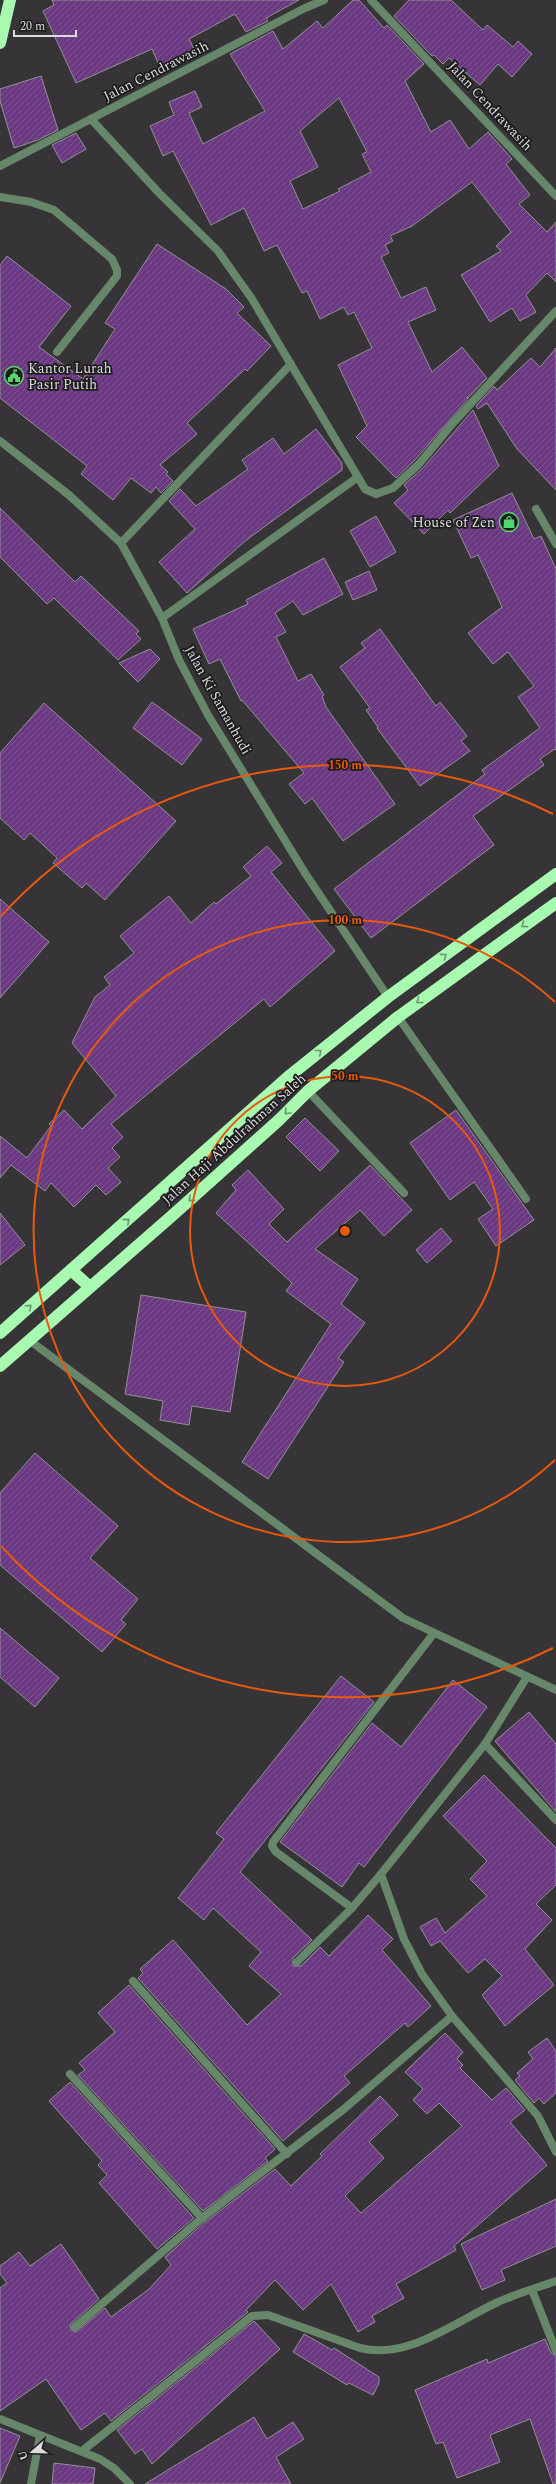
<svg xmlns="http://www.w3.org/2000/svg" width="556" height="2484" viewBox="0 0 556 2484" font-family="Spectral,serif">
  <defs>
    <pattern id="building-hatch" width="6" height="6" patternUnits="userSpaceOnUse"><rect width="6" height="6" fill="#6b3882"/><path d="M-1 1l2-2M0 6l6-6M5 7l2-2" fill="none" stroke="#805493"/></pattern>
  </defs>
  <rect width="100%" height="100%" fill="#363437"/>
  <g fill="url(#building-hatch)" stroke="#939194" fill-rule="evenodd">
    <path d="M 52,0 L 299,0 L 266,18 L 268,21 L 246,32 L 235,14 L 189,39 L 195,51 L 160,67 L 152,49 L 76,83 L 43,11 L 54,5 Z"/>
    <path d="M 353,0 L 359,0 L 384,28 L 387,25 L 424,64 L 405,81 L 431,132 L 450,120 L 469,149 L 488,132 L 512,159 L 506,164 L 530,195 L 519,204 L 547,232 L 556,222 L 556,282 L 547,273 L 526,295 L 536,312 L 520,321 L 512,308 L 490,322 L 461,275 L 501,251 L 496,246 L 511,232 L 472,182 L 412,226 L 390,236 L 393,241 L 385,245 L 389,253 L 381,257 L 401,298 L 426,287 L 436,310 L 408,322 L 432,372 L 462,347 L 487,378 L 468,398 L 467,397 L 468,399 L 415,460 L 396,478 L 356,437 L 367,426 L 338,365 L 372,348 L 354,312 L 348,315 L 344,307 L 320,319 L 307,291 L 302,293 L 277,245 L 264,251 L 244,208 L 211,225 L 173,151 L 163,156 L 150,126 L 174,115 L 169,102 L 195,91 L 202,107 L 189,113 L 203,144 L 265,111 L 230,54 L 273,31 L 283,49 L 317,21 L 323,28 ZM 339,98 L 367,152 L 362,154 L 371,172 L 338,189 L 340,191 L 303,209 L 290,181 L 318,167 L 300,131 Z"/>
    <path d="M 409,0 L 451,0 L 483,30 L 487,25 L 513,47 L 518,41 L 532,54 L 512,77 L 498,64 L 480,85 L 449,58 L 443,64 L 434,55 L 432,56 L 394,16 Z"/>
    <path d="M 41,76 L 58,130 L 38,140 L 14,148 L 0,101 L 0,89 Z"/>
    <path d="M 76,133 L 86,149 L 62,163 L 52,145 Z"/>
    <path d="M 157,244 L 226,289 L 244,307 L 237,313 L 271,346 L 247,371 L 245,369 L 187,423 L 197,434 L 160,465 L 168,472 L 166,474 L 173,481 L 161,493 L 156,487 L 151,493 L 131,478 L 113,500 L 81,474 L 87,466 L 0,398 L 0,265 L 7,256 L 71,306 L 39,347 L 83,379 L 115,329 L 105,323 Z"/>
    <path d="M 556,348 L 556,490 L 517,449 L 487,403 L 478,409 L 476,406 L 494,386 L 497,390 L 531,358 L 540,367 Z"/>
    <path d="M 473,410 L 499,466 L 450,513 L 448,510 L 424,534 L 394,503 L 408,490 L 404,485 L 423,468 Z"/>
    <path d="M 316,429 L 342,463 L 342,470 L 245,541 L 187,593 L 159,562 L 195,529 L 169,501 L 180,489 L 196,506 L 248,469 L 242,460 L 273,438 L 284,454 Z"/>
    <path d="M 512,493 L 534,539 L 541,536 L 556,569 L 556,750 L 555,749 L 540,759 L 544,765 L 473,816 L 494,845 L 371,938 L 334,889 L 485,774 L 482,770 L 540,728 L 518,697 L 534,686 L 508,652 L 493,664 L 468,633 L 502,607 L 478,555 L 471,558 L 453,520 Z"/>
    <path d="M 0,508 L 75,582 L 81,576 L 139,631 L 136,634 L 141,639 L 118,660 L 54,598 L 47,604 L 0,557 Z"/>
    <path d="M 376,516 L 396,552 L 370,567 L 350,531 Z"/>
    <path d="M 324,558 L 343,594 L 303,615 L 293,601 L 275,613 L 286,632 L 276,637 L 298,681 L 311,674 L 324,695 L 322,696 L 326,707 L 395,804 L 343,841 L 312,798 L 305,804 L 289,784 L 304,773 L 242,700 L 241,701 L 220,659 L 209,664 L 193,629 L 248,604 L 246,600 Z"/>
    <path d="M 369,571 L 377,590 L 353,600 L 345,582 Z"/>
    <path d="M 380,629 L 436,706 L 440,702 L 467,736 L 461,741 L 470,751 L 420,786 L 377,728 L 378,727 L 366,710 L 370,708 L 340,667 L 365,648 L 361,643 Z"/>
    <path d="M 150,649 L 160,659 L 138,682 L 119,663 Z"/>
    <path d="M 152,702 L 202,739 L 182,765 L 133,728 Z"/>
    <path d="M 44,703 L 176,821 L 105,900 L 86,883 L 82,888 L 53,863 L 57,858 L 30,833 L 24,840 L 0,818 L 0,753 Z"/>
    <path d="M 267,846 L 282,863 L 271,872 L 335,951 L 270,1007 L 264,999 L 111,1124 L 123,1137 L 112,1148 L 120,1157 L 108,1168 L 121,1182 L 106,1195 L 96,1185 L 74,1207 L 51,1183 L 45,1191 L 11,1165 L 0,1178 L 0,1136 L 27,1158 L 51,1126 L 49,1124 L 64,1110 L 82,1129 L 116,1096 L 72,1043 L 95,997 L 110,985 L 104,977 L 134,953 L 120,936 L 169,896 L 191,923 L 214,902 L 216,904 L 251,876 L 243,867 Z"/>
    <path d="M 0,899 L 49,942 L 0,998 Z"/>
    <path d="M 456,1110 L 534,1220 L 496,1246 L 478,1219 L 493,1209 L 474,1182 L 450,1200 L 410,1143 Z"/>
    <path d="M 305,1118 L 339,1151 L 320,1171 L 286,1137 Z"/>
    <path d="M 370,1165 L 412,1210 L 384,1236 L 360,1210 L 315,1249 L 358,1279 L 341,1304 L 365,1323 L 338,1358 L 344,1362 L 268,1479 L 242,1462 L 331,1324 L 286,1291 L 292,1283 L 216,1213 L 236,1190 L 232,1185 L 248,1170 L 284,1209 L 269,1224 L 287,1242 Z"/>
    <path d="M 0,1213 L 25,1245 L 0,1265 Z"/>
    <path d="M 441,1228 L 452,1241 L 427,1263 L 416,1250 Z"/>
    <path d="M 141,1295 L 246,1312 L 230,1412 L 192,1406 L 189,1425 L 160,1420 L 163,1401 L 125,1394 Z"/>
    <path d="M 35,1453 L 118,1526 L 90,1558 L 138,1599 L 121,1620 L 126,1624 L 102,1652 L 0,1565 L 0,1493 Z"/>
    <path d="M 0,1628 L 59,1678 L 35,1707 L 0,1677 Z"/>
    <path d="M 341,1676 L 374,1702 L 240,1872 L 312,1940 L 293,1958 L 293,1966 L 301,1966 L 320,1947 L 329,1956 L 368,1915 L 393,1939 L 382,1950 L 431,2006 L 408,2027 L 405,2023 L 344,2076 L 350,2083 L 283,2141 L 138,1978 L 143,1973 L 140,1969 L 173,1940 L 247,2025 L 281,1994 L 249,1966 L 261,1952 L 213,1908 L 204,1920 L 178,1898 L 224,1839 L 216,1833 Z"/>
    <path d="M 453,1680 L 487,1707 L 364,1867 L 359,1863 L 342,1887 L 280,1842 L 372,1723 L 401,1747 Z"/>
    <path d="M 529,1712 L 556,1744 L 556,1812 L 495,1741 Z"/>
    <path d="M 484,1775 L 556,1848 L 556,1885 L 536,1904 L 552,1920 L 525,1949 L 554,1985 L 505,2026 L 482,1995 L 502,1976 L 485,1959 L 468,1973 L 440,1941 L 431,1946 L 420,1927 L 436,1918 L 445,1933 L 487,1896 L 470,1879 L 487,1861 L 443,1816 Z"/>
    <path d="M 129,1985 L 275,2149 L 265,2158 L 268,2161 L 203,2211 L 78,2075 L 85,2070 L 79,2063 L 115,2032 L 98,2013 Z"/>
    <path d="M 445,2033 L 463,2052 L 457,2059 L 463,2065 L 460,2068 L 492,2100 L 506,2088 L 525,2110 L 510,2122 L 547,2165 L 454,2246 L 456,2250 L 396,2284 L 404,2298 L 372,2316 L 375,2322 L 358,2332 L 331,2284 L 303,2310 L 275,2280 L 246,2310 L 248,2312 L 111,2421 L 105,2413 L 81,2430 L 46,2379 L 0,2411 L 0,2288 L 7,2283 L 0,2274 L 0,2266 L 19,2252 L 30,2266 L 61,2244 L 99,2299 L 70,2325 L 71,2330 L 76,2332 L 105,2308 L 111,2317 L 149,2289 L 171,2265 L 165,2257 L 205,2222 L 275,2169 L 291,2186 L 322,2156 L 320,2154 L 380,2096 L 398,2115 L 369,2142 L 384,2158 L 345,2196 L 361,2213 L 462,2126 L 439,2103 L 427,2114 L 413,2100 L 423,2089 L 405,2072 Z"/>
    <path d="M 547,2038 L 556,2051 L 556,2093 L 544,2104 L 539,2098 L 534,2103 L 515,2080 L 520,2076 L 517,2073 L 533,2059 L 528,2052 Z"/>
    <path d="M 70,2082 L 194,2218 L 157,2249 L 99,2183 L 107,2175 L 98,2165 L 102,2161 L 49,2101 Z"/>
    <path d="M 556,2199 L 556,2246 L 501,2270 L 505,2280 L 482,2290 L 461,2244 Z"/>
    <path d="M 254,2321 L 280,2349 L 152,2464 L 142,2449 L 135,2454 L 117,2430 Z"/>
    <path d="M 304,2334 L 332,2350 L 334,2348 L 379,2377 L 379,2383 L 373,2395 L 349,2383 L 347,2385 L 293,2352 Z"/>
    <path d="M 545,2339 L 551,2353 L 556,2356 L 556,2484 L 553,2484 L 530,2419 L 490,2435 L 500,2462 L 457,2478 L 443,2442 L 436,2444 L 415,2390 L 487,2359 L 488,2363 Z"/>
    <path d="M 254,2417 L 267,2439 L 293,2422 L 304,2439 L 276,2457 L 291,2484 L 145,2484 Z"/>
    <path d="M 0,2428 L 20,2436 L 0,2483 Z"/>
    <path d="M 54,2463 L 95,2468 L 93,2484 L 52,2484 Z"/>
  </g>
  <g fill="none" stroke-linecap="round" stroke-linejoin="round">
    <g stroke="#67876a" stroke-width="8">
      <path d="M 371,0 L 556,196"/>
      <path d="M 91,119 L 159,193 L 218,251 L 252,299 L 358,477 L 365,489 L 376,494 L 393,488 L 419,464 L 453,423 L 556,311"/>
      <path d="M 0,166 L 305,8 L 324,0"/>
      <path d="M 0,197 L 31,202 L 54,210 L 112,259 L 117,270 L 117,276 L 57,352"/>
      <path d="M 0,441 L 69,495 L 121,543 L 162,618 L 179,660 L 208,715 L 305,873 L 388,997"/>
      <path d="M 536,509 L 556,544"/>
      <path d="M 121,543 L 291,364"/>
      <path d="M 162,618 L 358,477"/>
      <path d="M 398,1017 L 526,1199"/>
      <path d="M 308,1091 L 404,1193"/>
      <path d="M 29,1340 L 403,1618 L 556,1690"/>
      <path d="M 485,1744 L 556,1820"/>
      <path d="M 381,1874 L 404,1939 L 422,1974 L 452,2016 L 538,2116 L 556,2152"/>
      <path d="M 352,1908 L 276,1852 L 272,1846 L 273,1842 L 434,1633"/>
      <path d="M 297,1962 L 352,1908 L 381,1874 L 485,1744 L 527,1677"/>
      <path d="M 133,1981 L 287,2154"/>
      <path d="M 70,2074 L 202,2218"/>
      <path d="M 532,2290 L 556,2351"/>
      <path d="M 75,2327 L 202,2218 L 344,2109 L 452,2016"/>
      <path d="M 0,2419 L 100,2459 L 114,2468 L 130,2484"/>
      <path d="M 82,2451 L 252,2316 L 268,2315 L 360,2348 C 408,2360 453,2323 496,2303 C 515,2294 536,2288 556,2281"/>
      <path d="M 31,2484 L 40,2436"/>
    </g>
    <g stroke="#a8fab0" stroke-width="12">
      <path d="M 0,43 L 10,0"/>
      <path d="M 71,1270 L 90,1287"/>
      <path d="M 0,1333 L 288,1077 L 388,997 L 556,874"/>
      <path d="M 0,1366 L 174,1214 L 279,1120 L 308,1091 L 398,1017 L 556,903"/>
    </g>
  </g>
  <defs><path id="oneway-chevron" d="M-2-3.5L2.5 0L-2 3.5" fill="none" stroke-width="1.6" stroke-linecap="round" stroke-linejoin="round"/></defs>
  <g stroke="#69966e">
    <use href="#oneway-chevron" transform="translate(524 925) rotate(144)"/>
    <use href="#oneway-chevron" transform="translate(444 956) rotate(-36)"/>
    <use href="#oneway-chevron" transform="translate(419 1001) rotate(144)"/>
    <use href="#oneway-chevron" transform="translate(319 1052) rotate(-39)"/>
    <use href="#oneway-chevron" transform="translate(287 1112) rotate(135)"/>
    <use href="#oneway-chevron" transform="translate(191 1199) rotate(138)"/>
    <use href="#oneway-chevron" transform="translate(127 1221) rotate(-41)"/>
    <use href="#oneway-chevron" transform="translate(29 1307) rotate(-42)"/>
  </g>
  <g fill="none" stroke="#e8590c" stroke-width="2">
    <circle cx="345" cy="1231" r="155"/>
    <path d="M555 1460A311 311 0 1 1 555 1002"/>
    <path d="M553 1648A466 466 0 0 1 1 1546M1 916A466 466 0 0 1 553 814"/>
  </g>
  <defs>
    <symbol id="civic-ring" viewBox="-11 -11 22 22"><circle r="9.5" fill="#1d1c1d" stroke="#59d56f" stroke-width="1.5"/><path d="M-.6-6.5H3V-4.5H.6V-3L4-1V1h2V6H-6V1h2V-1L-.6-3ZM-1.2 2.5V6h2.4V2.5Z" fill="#59d56f"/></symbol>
    <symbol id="shop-ring" viewBox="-11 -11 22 22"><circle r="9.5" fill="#1d1c1d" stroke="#59d56f" stroke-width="1.5"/><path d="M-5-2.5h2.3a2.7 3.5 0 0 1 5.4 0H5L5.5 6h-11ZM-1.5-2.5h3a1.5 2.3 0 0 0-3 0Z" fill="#59d56f"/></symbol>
  </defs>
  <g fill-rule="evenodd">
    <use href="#civic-ring" x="3" y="365" width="22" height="22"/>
    <use href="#shop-ring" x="498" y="511" width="22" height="22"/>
  </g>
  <g text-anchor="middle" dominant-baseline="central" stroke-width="3.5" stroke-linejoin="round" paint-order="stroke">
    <g font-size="14" fill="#dcdbdd" stroke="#1d1c1d">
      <text transform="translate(156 71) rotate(-27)">Jalan Cendrawasih</text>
      <text transform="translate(490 106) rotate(47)">Jalan Cendrawasih</text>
      <text transform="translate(218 700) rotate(61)">Jalan Ki Samanhudi</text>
      <text transform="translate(234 1139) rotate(-42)">Jalan Haji Abdulrahman Saleh</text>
    </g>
    <g font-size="14" fill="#dcdbdd" stroke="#1d1c1d" text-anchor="start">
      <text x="28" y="368">Kantor Lurah<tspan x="28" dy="16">Pasir Putih</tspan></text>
      <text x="495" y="522" text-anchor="end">House of Zen</text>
    </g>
  </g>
  <circle cx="345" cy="1231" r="6" fill="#e8590c" stroke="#1d1c1d" stroke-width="2"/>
  <g font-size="12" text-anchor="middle" font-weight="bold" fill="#e8590c" stroke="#1d1c1d" stroke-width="3.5" stroke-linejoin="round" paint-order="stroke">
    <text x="345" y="769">150 m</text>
    <text x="345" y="924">100 m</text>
    <text x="345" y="1080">50 m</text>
  </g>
  <g transform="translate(32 2452) rotate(250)" stroke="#1d1c1d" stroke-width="3" paint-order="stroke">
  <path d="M0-3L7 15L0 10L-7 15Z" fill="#dcdbdd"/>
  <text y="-6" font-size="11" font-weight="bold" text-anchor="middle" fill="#dcdbdd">U</text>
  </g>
  <path d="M14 30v6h62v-6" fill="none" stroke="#dcdbdd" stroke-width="2"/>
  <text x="20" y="30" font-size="12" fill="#dcdbdd" stroke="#1d1c1d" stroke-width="3" paint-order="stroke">20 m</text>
</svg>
